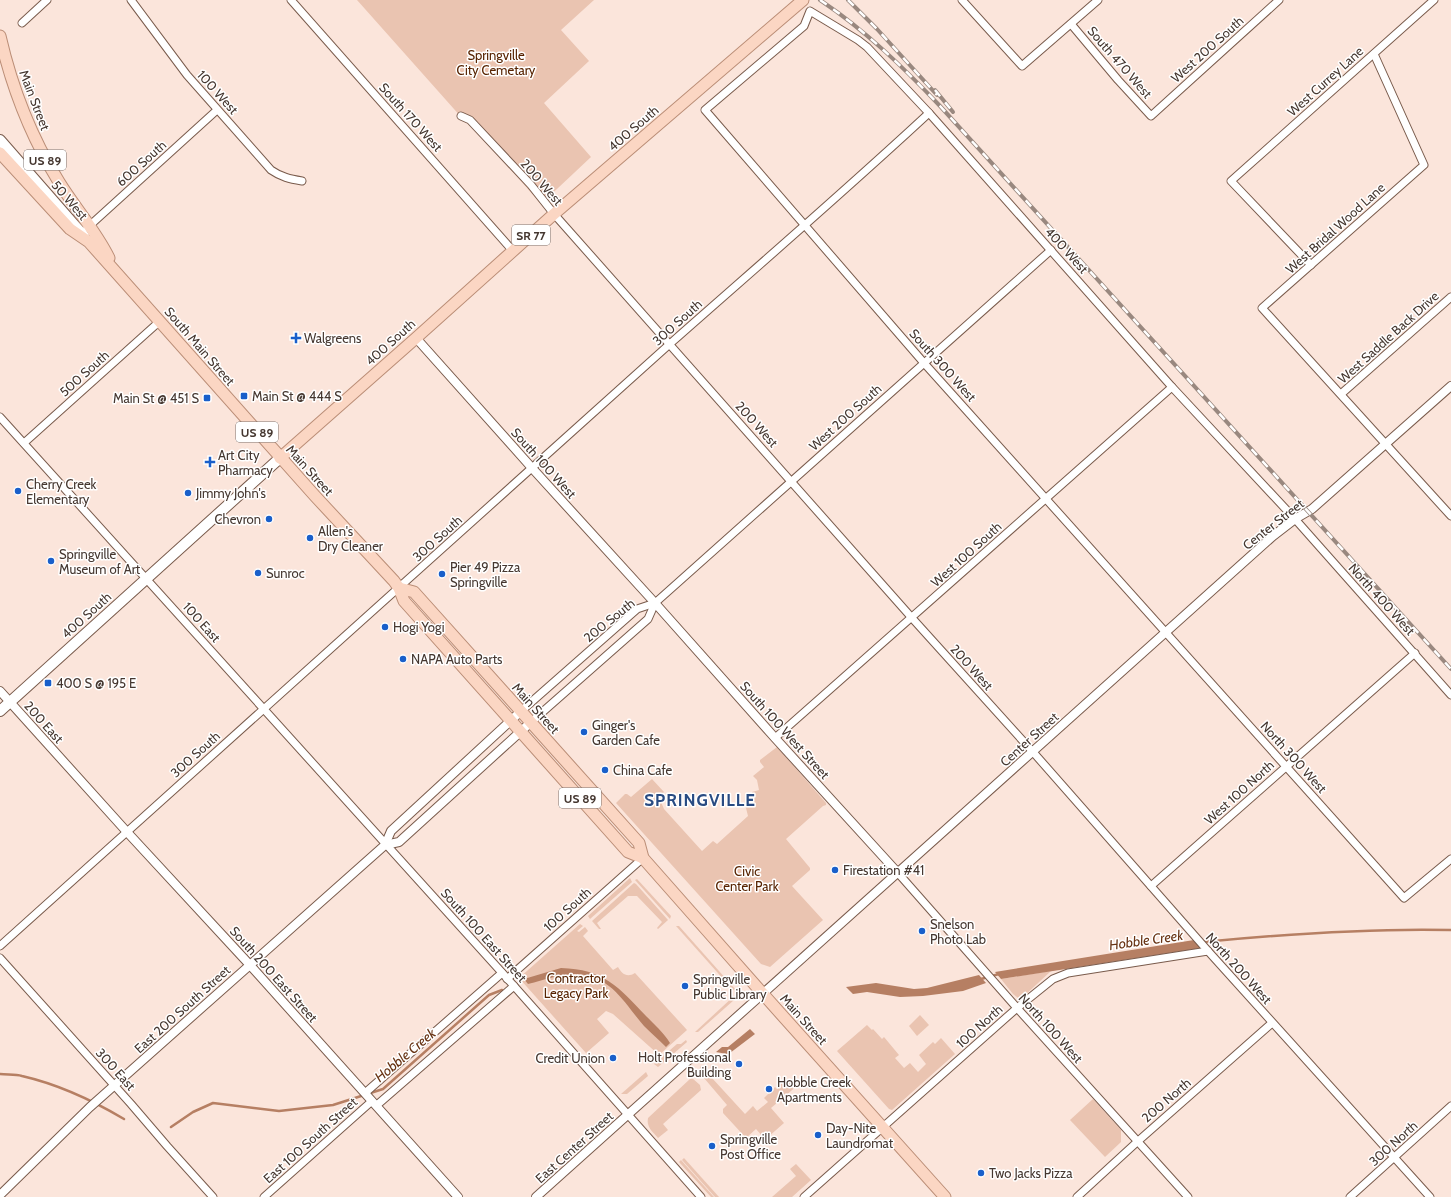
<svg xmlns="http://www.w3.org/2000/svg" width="1451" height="1197" viewBox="0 0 1451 1197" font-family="Cabin,sans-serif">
  <rect width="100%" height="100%" fill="#fbe5db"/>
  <g fill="#eac4b1">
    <path d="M 357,0 L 594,0 L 561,30 L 589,61 L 544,103 L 591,157 L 541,204 L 469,122 L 462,118 Z"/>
    <path d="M 777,747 L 826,803 L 826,805 L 823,806 L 786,839 L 810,868 L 810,870 L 792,886 L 823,920 L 770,967 L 761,964 L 616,803 L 625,794 L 627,794 L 631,797 L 652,779 L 664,792 L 657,798 L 661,802 L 664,809 L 702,851 L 713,841 L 717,844 L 748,816 L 745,804 L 749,803 L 749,800 L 753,799 L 752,792 L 759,790 L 757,780 L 753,776 L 764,767 L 760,762 L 760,760 Z"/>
    <path d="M 630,878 L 632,882 L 590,919 L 588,916 Z"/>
    <path d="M 637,879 L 671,916 L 670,919 L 635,880 Z"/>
    <path d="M 634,883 L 636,884 L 668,920 L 658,929 L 657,928 L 662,922 L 637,896 L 628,896 L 597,923 L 601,929 L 599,929 L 592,921 Z"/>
    <path d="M 580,924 L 583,926 L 577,931 L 579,932 L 585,927 L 588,931 L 583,936 L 613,970 L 618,967 C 622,974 627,978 635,973 L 687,1030 L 659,1055 L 613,1014 L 606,1011 L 597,1019 L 609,1033 L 586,1053 L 519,978 Z"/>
    <path d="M 676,926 L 679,926 L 735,989 L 733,990 Z"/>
    <path d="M 1051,971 L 1023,997 L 1018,998 L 1013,994 L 1001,979 Z"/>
    <path d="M 734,996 L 736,996 L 734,1000 L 698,1032 L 695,1032 Z"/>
    <path d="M 920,1015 L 929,1025 L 917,1036 L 909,1026 Z"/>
    <path d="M 867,1025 L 872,1030 L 873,1029 L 882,1039 L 884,1037 L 899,1055 L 895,1058 L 904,1068 L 910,1063 L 918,1072 L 926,1064 L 919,1055 L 933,1042 L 935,1044 L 941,1038 L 955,1054 L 892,1110 L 889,1109 L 837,1051 Z"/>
    <path d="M 686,1040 L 687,1042 L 658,1067 L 654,1064 L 677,1044 L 681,1044 Z"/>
    <path d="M 701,1066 L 745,1114 L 753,1106 L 757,1111 L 768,1102 L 764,1098 L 775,1087 L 777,1089 L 781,1087 L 778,1084 L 786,1078 L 790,1082 L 793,1080 L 798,1085 L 771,1108 L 784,1123 L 767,1138 L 765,1136 L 763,1137 L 756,1129 L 746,1138 L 723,1113 L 723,1109 L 727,1105 L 698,1071 Z"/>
    <path d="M 646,1072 L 648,1076 L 627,1094 L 621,1094 Z"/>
    <path d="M 692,1078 L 700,1085 L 701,1090 L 663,1124 L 668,1130 L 658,1138 C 653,1132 646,1127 648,1118 L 690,1079 Z"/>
    <path d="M 1093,1099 L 1121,1130 L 1121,1142 L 1105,1157 L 1070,1120 Z"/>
    <path d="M 684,1158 L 719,1197 L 715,1197 L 682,1160 Z"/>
    <path d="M 681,1160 L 714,1197 L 711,1197 L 679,1162 Z"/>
    <path d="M 796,1164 L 811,1180 L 792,1197 L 772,1197 L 796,1176 L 790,1169 Z"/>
  </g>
  <g fill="#b67f63">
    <path d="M 1194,940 L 1201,948 L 1001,979 L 995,972 Z"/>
    <path d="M 561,968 C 603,969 619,987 646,1016 C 654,1024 664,1033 670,1043 L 666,1047 C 659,1040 651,1033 644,1026 C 624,1003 612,976 576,974 C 560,974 544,980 528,984 L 524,979 Z"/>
    <path d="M 979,975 L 986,983 L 963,991 L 923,996 L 900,997 L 867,992 L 853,994 L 846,987 L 876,983 L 914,989 L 927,988 Z"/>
    <path d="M 750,1029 L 755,1034 L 730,1053 L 727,1054 L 716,1052 L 722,1047 L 728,1047 Z"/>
  </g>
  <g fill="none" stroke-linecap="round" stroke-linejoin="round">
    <g stroke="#b67f63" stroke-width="2.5">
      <path d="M 1203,942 C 1286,934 1368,928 1451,930"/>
      <path d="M 981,979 L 999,974"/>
      <path d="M 0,1074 C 7,1075 15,1074 22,1076 C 57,1084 92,1100 124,1119"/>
      <path d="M 171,1127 L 193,1112 L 213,1103 L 279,1111 L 333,1105 L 383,1089 L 489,995 L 502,990"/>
    </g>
    <defs>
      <g id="minor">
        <path d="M 131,0 L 187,75 L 271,170 C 281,177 290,179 302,181"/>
        <path d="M 291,0 L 513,251"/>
        <path d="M 962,0 L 1022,66 L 1098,0"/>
        <path d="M 22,23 L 47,0"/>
        <path d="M 1071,24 L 1118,80 L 1151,116 L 1279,0"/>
        <path d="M 1374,54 L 1424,165 L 1262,308 L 1451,516"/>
        <path d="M 461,116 L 470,120 L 531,185 L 554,214 L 912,618 L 1033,752 L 1208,951 L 1430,1197"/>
        <path d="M 87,228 L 217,110"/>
        <path d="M 1311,265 L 1231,181 L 1434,0"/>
        <path d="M 1341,394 L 1451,297"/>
        <path d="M 0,417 L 514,986 L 701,1197"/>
        <path d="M 24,443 L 160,321"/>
        <path d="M 1451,695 L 1295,519 L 1172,387 L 929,113 L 867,47 L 858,40 L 810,11 L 804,26 L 705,110 L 924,363 L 1404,898 L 1451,859"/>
        <path d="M 520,712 L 637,609 L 655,603 L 1051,250"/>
        <path d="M 530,723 L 648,619 L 655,603"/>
        <path d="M 775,738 L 1172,387"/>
        <path d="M 898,873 L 1017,1008 L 1188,1197"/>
        <path d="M 1151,886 L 1415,653"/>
        <path d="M 0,946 C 224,745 448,543 672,342 C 758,266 845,191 929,113"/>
        <path d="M 0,958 L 131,1104 L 167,1146 L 213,1197"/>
        <path d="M 507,979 L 643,858"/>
        <path d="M 365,1093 L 502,973"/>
        <path d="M 377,1105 L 514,986"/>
        <path d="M 264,1197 L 372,1101"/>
        <path d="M 804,1197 L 1017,1008 L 1053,979 L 1068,973 L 1208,951"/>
        <path d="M 1077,1197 L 1137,1142 L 1272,1023"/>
        <path d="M 1350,1197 L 1451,1106"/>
      </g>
      <g id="tertiary">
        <path d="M 416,338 L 532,468 L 655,603 L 775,738 L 898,873"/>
        <path d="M 0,691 L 127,832 L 249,964 L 458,1197"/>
        <path d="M 385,845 L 399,842 L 530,723"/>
        <path d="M 0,1195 L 90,1107 L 385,845 L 391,831 L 520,712"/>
        <path d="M 536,1197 L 1273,536 L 1295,519 L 1312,509 L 1451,386"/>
      </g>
      <g id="secondary">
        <path d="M 0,140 L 84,236"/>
        <path d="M 0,711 L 280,458"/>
      </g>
      <g id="primary">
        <path d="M 0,36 C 12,88 31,137 59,182 C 75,208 96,231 109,258"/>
        <path d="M 0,153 L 70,229 L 89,242 L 315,496 L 394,581 L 399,588 L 404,601 L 628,852 L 643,858"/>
        <path d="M 280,458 L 416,338 L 554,214 L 803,0"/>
        <path d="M 399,588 L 414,592 L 639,843 L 643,858 L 763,994 L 945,1197"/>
      </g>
    </defs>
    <use href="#minor" stroke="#795b4c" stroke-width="9"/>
    <use href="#tertiary" stroke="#795b4c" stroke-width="10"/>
    <use href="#secondary" stroke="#795b4c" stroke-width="12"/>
    <use href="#primary" stroke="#ba8d76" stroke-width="13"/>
    <use href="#minor" stroke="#fff" stroke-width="7"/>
    <use href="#tertiary" stroke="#fff" stroke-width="8"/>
    <use href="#secondary" stroke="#fff" stroke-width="10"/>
    <use href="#primary" stroke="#fbd6c3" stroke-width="11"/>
    <defs>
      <g id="rail">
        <path d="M 820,0 C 865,30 903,67 940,106 L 1451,669"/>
        <path d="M 848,0 L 877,29 L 937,95"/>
        <path d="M 935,90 L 953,112"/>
      </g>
    </defs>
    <use href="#rail" stroke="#99887f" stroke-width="4"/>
    <use href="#rail" stroke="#fff" stroke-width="2.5" stroke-dasharray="8" stroke-linecap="butt"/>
  </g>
  <g fill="#195fca" stroke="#fff" stroke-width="1.5">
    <path d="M294 332h4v4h4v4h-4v4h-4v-4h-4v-4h4z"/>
    <rect x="240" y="392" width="8" height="8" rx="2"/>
    <rect x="203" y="394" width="8" height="8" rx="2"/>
    <path d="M208 456h4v4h4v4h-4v4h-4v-4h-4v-4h4z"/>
    <circle cx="18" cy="491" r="4"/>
    <circle cx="188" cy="493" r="4"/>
    <circle cx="269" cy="519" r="4"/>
    <circle cx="310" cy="538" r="4"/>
    <circle cx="51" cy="561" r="4"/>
    <circle cx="258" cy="573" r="4"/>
    <circle cx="442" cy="574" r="4"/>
    <circle cx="385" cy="627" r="4"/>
    <circle cx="403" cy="659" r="4"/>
    <rect x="44" y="679" width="8" height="8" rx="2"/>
    <circle cx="584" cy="732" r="4"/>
    <circle cx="605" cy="770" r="4"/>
    <circle cx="835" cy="870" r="4"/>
    <circle cx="922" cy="931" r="4"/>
    <circle cx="685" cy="986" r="4"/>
    <circle cx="613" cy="1058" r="4"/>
    <circle cx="739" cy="1064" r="4"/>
    <circle cx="769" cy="1089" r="4"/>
    <circle cx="818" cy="1135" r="4"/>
    <circle cx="712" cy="1146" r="4"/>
    <circle cx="981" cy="1173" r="4"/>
  </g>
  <g text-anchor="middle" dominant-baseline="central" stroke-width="3" stroke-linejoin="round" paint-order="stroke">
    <g fill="#fff" stroke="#7d736e" stroke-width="1">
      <rect x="24" y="150" width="42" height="20" rx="3"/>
      <rect x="512" y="225" width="38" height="20" rx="3"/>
      <rect x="236" y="422" width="42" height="20" rx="3"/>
      <rect x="559" y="788" width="42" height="20" rx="3"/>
    </g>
    <g font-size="12" font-weight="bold" fill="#453730">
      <text x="45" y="160">US 89</text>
      <text x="531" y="235">SR 77</text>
      <text x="257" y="432">US 89</text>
      <text x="580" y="798">US 89</text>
    </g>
    <g font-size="13" fill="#453730" stroke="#fff">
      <text transform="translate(1207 49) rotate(-42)">West 200 South</text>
      <text transform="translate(1120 62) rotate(49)">South 470 West</text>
      <text transform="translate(1325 81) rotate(-42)">West Currey Lane</text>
      <text transform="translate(218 92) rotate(48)">100 West</text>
      <text transform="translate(35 100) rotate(69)">Main Street</text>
      <text transform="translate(411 117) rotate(48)">South 170 West</text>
      <text transform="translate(633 128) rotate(-41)">400 South</text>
      <text transform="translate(141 163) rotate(-42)">600 South</text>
      <text transform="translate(542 182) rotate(49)">200 West</text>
      <text transform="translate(70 200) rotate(49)">50 West</text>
      <text transform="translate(1335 228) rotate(-42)">West Bridal Wood Lane</text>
      <text transform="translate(1067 250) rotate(48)">400 West</text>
      <text transform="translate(677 322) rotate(-42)">300 South</text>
      <text transform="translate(1388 337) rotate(-42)">West Saddle Back Drive</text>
      <text transform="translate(390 342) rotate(-42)">400 South</text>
      <text transform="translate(200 346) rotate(49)">South Main Street</text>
      <text transform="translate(943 365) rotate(48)">South 300 West</text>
      <text transform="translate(84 373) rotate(-42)">500 South</text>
      <text transform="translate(845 417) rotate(-42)">West 200 South</text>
      <text transform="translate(757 424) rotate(48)">200 West</text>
      <text transform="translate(544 463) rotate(48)">South 100 West</text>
      <text transform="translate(310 470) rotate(48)">Main Street</text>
      <text transform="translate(1273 524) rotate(-38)">Center Street</text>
      <text transform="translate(437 538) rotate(-42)">300 South</text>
      <text transform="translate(966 554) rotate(-42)">West 100 South</text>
      <text transform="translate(1382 599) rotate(48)">North 400 West</text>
      <text transform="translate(86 615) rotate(-42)">400 South</text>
      <text transform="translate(609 620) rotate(-39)">200 South</text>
      <text transform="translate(202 622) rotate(48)">100 East</text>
      <text transform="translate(972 667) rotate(48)">200 West</text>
      <text transform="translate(536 708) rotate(48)">Main Street</text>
      <text transform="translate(44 722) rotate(48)">200 East</text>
      <text transform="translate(785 730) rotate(48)">South 100 West Street</text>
      <text transform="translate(1029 739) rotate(-42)">Center Street</text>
      <text transform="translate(195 754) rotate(-42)">300 South</text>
      <text transform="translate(1294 757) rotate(48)">North 300 West</text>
      <text transform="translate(1239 792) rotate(-42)">West 100 North</text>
      <text transform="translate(567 909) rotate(-42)">100 South</text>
      <text transform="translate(484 935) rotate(48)">South 100 East Street</text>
      <text transform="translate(1239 968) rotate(48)">North 200 West</text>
      <text transform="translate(274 974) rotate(48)">South 200 East Street</text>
      <text transform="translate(182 1009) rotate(-42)">East 200 South Street</text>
      <text transform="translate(804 1019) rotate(48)">Main Street</text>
      <text transform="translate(979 1026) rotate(-42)">100 North</text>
      <text transform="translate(1051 1028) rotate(48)">North 100 West</text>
      <text transform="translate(116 1069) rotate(48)">300 East</text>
      <text transform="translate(1166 1100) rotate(-41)">200 North</text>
      <text transform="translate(310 1140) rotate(-42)">East 100 South Street</text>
      <text transform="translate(1393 1143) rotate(-42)">300 North</text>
      <text transform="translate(574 1147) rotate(-42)">East Center Street</text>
    </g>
    <g font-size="13" fill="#572301" stroke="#fff">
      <text x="496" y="55">Springville<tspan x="496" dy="15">City Cemetary</tspan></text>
      <text x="747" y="871">Civic<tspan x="747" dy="15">Center Park</tspan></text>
      <text x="576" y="978">Contractor<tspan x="576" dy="15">Legacy Park</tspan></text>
    </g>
    <g font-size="13" fill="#453730" stroke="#fff" text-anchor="start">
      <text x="304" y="338">Walgreens</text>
      <text x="252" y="396">Main St @ 444 S</text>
      <text x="199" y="398" text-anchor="end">Main St @ 451 S</text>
      <text x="218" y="455">Art City<tspan x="218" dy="15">Pharmacy</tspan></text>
      <text x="26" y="484">Cherry Creek<tspan x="26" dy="15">Elementary</tspan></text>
      <text x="196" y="493">Jimmy John's</text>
      <text x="261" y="519" text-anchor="end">Chevron</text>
      <text x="318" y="531">Allen's<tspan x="318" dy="15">Dry Cleaner</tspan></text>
      <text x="59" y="554">Springville<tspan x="59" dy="15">Museum of Art</tspan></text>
      <text x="450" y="567">Pier 49 Pizza<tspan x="450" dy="15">Springville</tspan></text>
      <text x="266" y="573">Sunroc</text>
      <text x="393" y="627">Hogi Yogi</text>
      <text x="411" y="659">NAPA Auto Parts</text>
      <text x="56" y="683">400 S @ 195 E</text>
      <text x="592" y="725">Ginger's<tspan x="592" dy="15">Garden Cafe</tspan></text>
      <text x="613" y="770">China Cafe</text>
      <text x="843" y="870">Firestation #41</text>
      <text x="930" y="924">Snelson<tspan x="930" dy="15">Photo Lab</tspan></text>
      <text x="693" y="979">Springville<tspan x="693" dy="15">Public Library</tspan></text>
      <text x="731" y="1057" text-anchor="end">Holt Professional<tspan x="731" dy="15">Building</tspan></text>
      <text x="605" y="1058" text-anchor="end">Credit Union</text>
      <text x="777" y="1082">Hobble Creek<tspan x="777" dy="15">Apartments</tspan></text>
      <text x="826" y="1128">Day-Nite<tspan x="826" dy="15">Laundromat</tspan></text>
      <text x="720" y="1139">Springville<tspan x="720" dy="15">Post Office</tspan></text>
      <text x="989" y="1173">Two Jacks Pizza</text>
    </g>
    <g font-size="14" font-style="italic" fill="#683313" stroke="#fff">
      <text transform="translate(1146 940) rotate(-8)">Hobble Creek</text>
      <text transform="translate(405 1055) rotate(-40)">Hobble Creek</text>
    </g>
    <g font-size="17" font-weight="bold" letter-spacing="1" fill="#294b82" stroke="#fff">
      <text x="700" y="800">SPRINGVILLE</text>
    </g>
  </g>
</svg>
